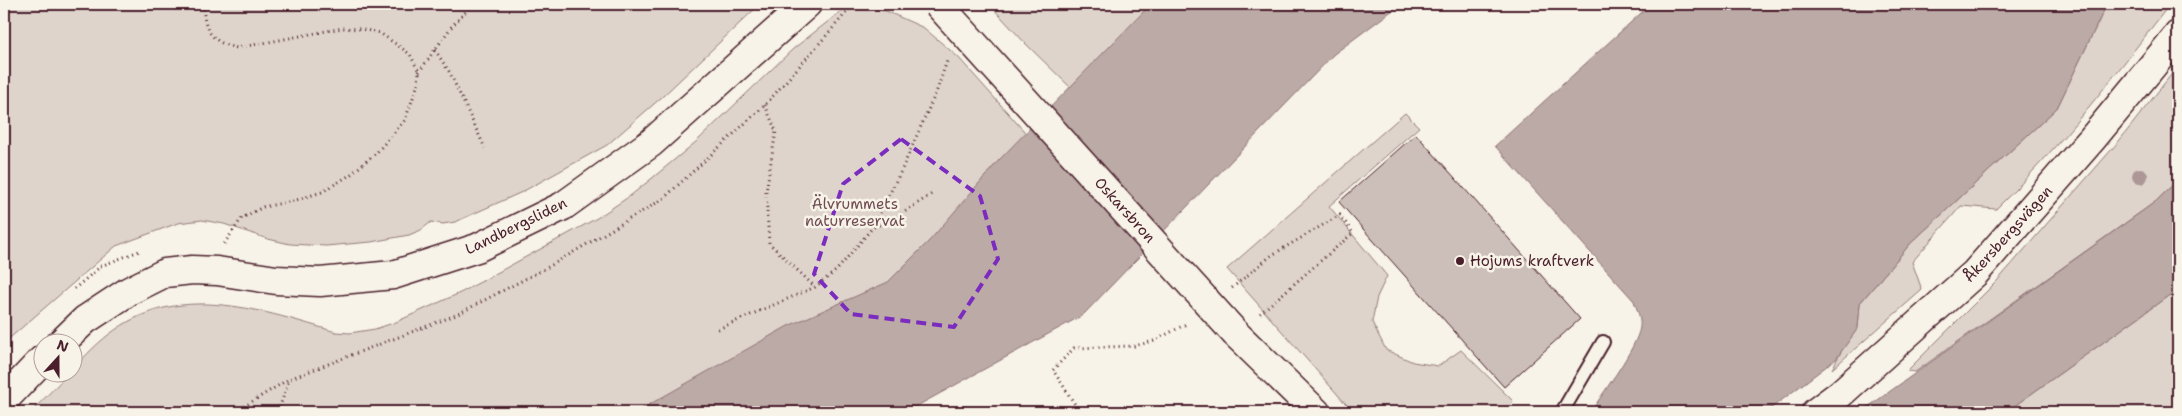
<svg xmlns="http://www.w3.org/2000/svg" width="2182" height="416" viewBox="0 0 2182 416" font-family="'Shantell Sans',sans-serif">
  <rect width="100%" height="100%" fill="#f7f3e8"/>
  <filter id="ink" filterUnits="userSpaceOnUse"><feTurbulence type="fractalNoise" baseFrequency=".02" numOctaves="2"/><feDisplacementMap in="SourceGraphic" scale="10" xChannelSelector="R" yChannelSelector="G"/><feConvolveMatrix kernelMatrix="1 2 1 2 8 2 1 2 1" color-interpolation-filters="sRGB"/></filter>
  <g filter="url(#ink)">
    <g fill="#ded4cc" stroke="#947a7c">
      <path d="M 4,4 L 760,4 L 662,97 L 607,145 L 522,192 L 455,222 L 443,224 L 431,222 L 421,230 L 409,235 L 371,242 L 326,246 L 290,244 L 268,239 L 224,224 L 202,220 L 178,223 L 116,246 L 4,343 Z"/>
      <path d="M 989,4 L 1227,4 L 1133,165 L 1070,87 L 1026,44 Z"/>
      <path d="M 2107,4 L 2170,4 C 2115,75 2061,146 1996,209 L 1961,206 L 1912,262 L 1922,290 L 1832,369 L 1843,348 L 1858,328 L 1860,303 L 1911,243 L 2057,108 Z"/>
      <path d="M 870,8 L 886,11 L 924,28 L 958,57 L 1081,195 L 755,412 L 31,412 L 68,374 L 72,374 L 73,369 C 86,355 99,341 115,330 C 183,282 264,311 336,332 L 350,333 L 375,329 L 396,322 L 462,292 L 597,218 L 630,196 L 656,175 L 697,141 L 793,49 L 844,9 Z"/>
      <path d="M 2178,66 L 2178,180 L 2155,202 L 1915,372 L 1907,371 L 1997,281 L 2119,141 Z"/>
      <path d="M 1405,113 L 1419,127 L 1329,206 L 1387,276 L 1377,297 L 1372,322 L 1386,350 L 1413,362 L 1438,366 L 1461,350 L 1513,401 L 1506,412 L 1353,412 L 1227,269 Z"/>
      <path d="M 2178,289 L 2178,412 L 2006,412 Z"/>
    </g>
    <g fill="#bcaaa7" stroke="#8e7275">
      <path d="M 1151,4 L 1401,4 L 1334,54 L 1083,315 L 906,412 L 636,412 L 788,326 L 888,282 L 931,239 L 999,160 Z"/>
      <path d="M 1651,4 L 2107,4 L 2057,108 L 1911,243 L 1860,303 L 1858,328 L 1836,359 L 1766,412 L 1591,412 C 1603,392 1637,348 1640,327 C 1641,317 1637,310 1634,301 L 1495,146 Z"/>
      <path d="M 2178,180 L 2178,289 L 2006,412 L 1861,412 L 2155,202 Z"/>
    </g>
    <path fill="#ccbfb9" stroke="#4a1f2b" d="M 1416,134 L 1580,319 L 1504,387 L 1339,202 Z"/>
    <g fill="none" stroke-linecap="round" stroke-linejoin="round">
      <defs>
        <path id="service" d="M 1562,412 L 1603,342"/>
        <g id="tertiary">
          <path d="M 1236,334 L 1316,412"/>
          <path d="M 60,344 L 85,320 L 129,291 L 165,273 L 192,270 L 217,271 L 276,280 L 320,282 L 393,275 L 477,248 L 563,206 L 651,143 L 807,4"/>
          <path d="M 4,400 L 42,360"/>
          <path d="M 1816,412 L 1840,394 L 1975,273 L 2092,139 L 2178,35"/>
        </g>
      </defs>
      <use href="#service" stroke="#4a1f2b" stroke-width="16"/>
      <use href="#tertiary" stroke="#4a1f2b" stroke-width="31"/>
      <g stroke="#4a1f2b" stroke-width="3" stroke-dasharray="1 4" stroke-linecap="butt">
        <path d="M 204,4 C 202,29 212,43 237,48 L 342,28 L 361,29 L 380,33 L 410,54 L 419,72 L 418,84 L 405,120 L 377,152 L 350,175 L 322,192 L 293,201 L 263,207 L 242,218 L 224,244"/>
        <path d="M 435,50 L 450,73 L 485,148"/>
        <path d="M 419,72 L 452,26 L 473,4"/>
        <path d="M 765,105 L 776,131 L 766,192 L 769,243 L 815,287"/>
        <path d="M 874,227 L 894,219 L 932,194"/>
        <path d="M 1232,288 L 1272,255 L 1340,215 L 1353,233 L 1257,316"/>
        <path d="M 74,289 L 101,266 L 139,251"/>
        <path d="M 718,329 L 815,287 L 837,270 L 873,227 L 903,167 L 937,90 L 948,58"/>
        <path d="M 235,412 L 289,379 L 456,315 L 550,266 L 663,199 L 765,105 L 854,4"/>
        <path d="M 278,412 L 289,380"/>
        <path d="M 1080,412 L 1053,370 L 1074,348 L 1134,346 L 1154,341 L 1188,323"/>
      </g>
      <use href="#service" stroke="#f7f3e8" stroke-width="12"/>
      <use href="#tertiary" stroke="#f7f3e8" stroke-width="28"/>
      <defs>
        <path id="tertiary-bridge" d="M 938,4 L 1236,334"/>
      </defs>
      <use href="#tertiary-bridge" stroke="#4a1f2b" stroke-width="31" stroke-linecap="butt"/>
      <use href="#tertiary-bridge" stroke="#f7f3e8" stroke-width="28"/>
    </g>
    <circle fill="#ac9796" cx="2140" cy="176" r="8"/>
  </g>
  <path fill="none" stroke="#7b2cbf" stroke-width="4" stroke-dasharray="10 6" stroke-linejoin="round" d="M 901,139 L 980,196 L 998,259 L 954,327 L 851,314 L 814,274 L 843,184 Z"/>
  <circle fill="#4a1f2b" stroke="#f7f3e8" stroke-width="2" cx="1460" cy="261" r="5"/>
  <g text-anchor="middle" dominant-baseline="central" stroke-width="5" stroke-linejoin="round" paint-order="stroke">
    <g font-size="15" fill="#6f4c53" stroke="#f7f3e8">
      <text x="855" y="204">Älvrummets<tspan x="855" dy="17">naturreservat</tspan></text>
    </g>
    <g font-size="15" fill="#4a1f2b" stroke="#f7f3e8">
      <text transform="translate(1125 210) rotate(48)">Oskarsbron</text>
      <text transform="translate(516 226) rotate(-26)">Landbergsliden</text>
      <text transform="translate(2008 234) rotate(-48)">Åkersbergsvägen</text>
    </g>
    <g font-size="15" fill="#4a1f2b" stroke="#f7f3e8" text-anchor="start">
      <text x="1470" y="261">Hojums kraftverk</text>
    </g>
  </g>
  <rect width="2182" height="416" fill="none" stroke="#f7f3e8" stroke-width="20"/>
  <rect x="10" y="10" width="2162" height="396" fill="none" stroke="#4a1f2b" stroke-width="2" filter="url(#ink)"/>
  <g transform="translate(58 358) rotate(21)"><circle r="24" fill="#f7f3e8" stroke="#b29e9c"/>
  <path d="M0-4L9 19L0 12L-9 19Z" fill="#4a1f2b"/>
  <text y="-8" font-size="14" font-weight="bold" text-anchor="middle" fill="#4a1f2b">N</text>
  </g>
</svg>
